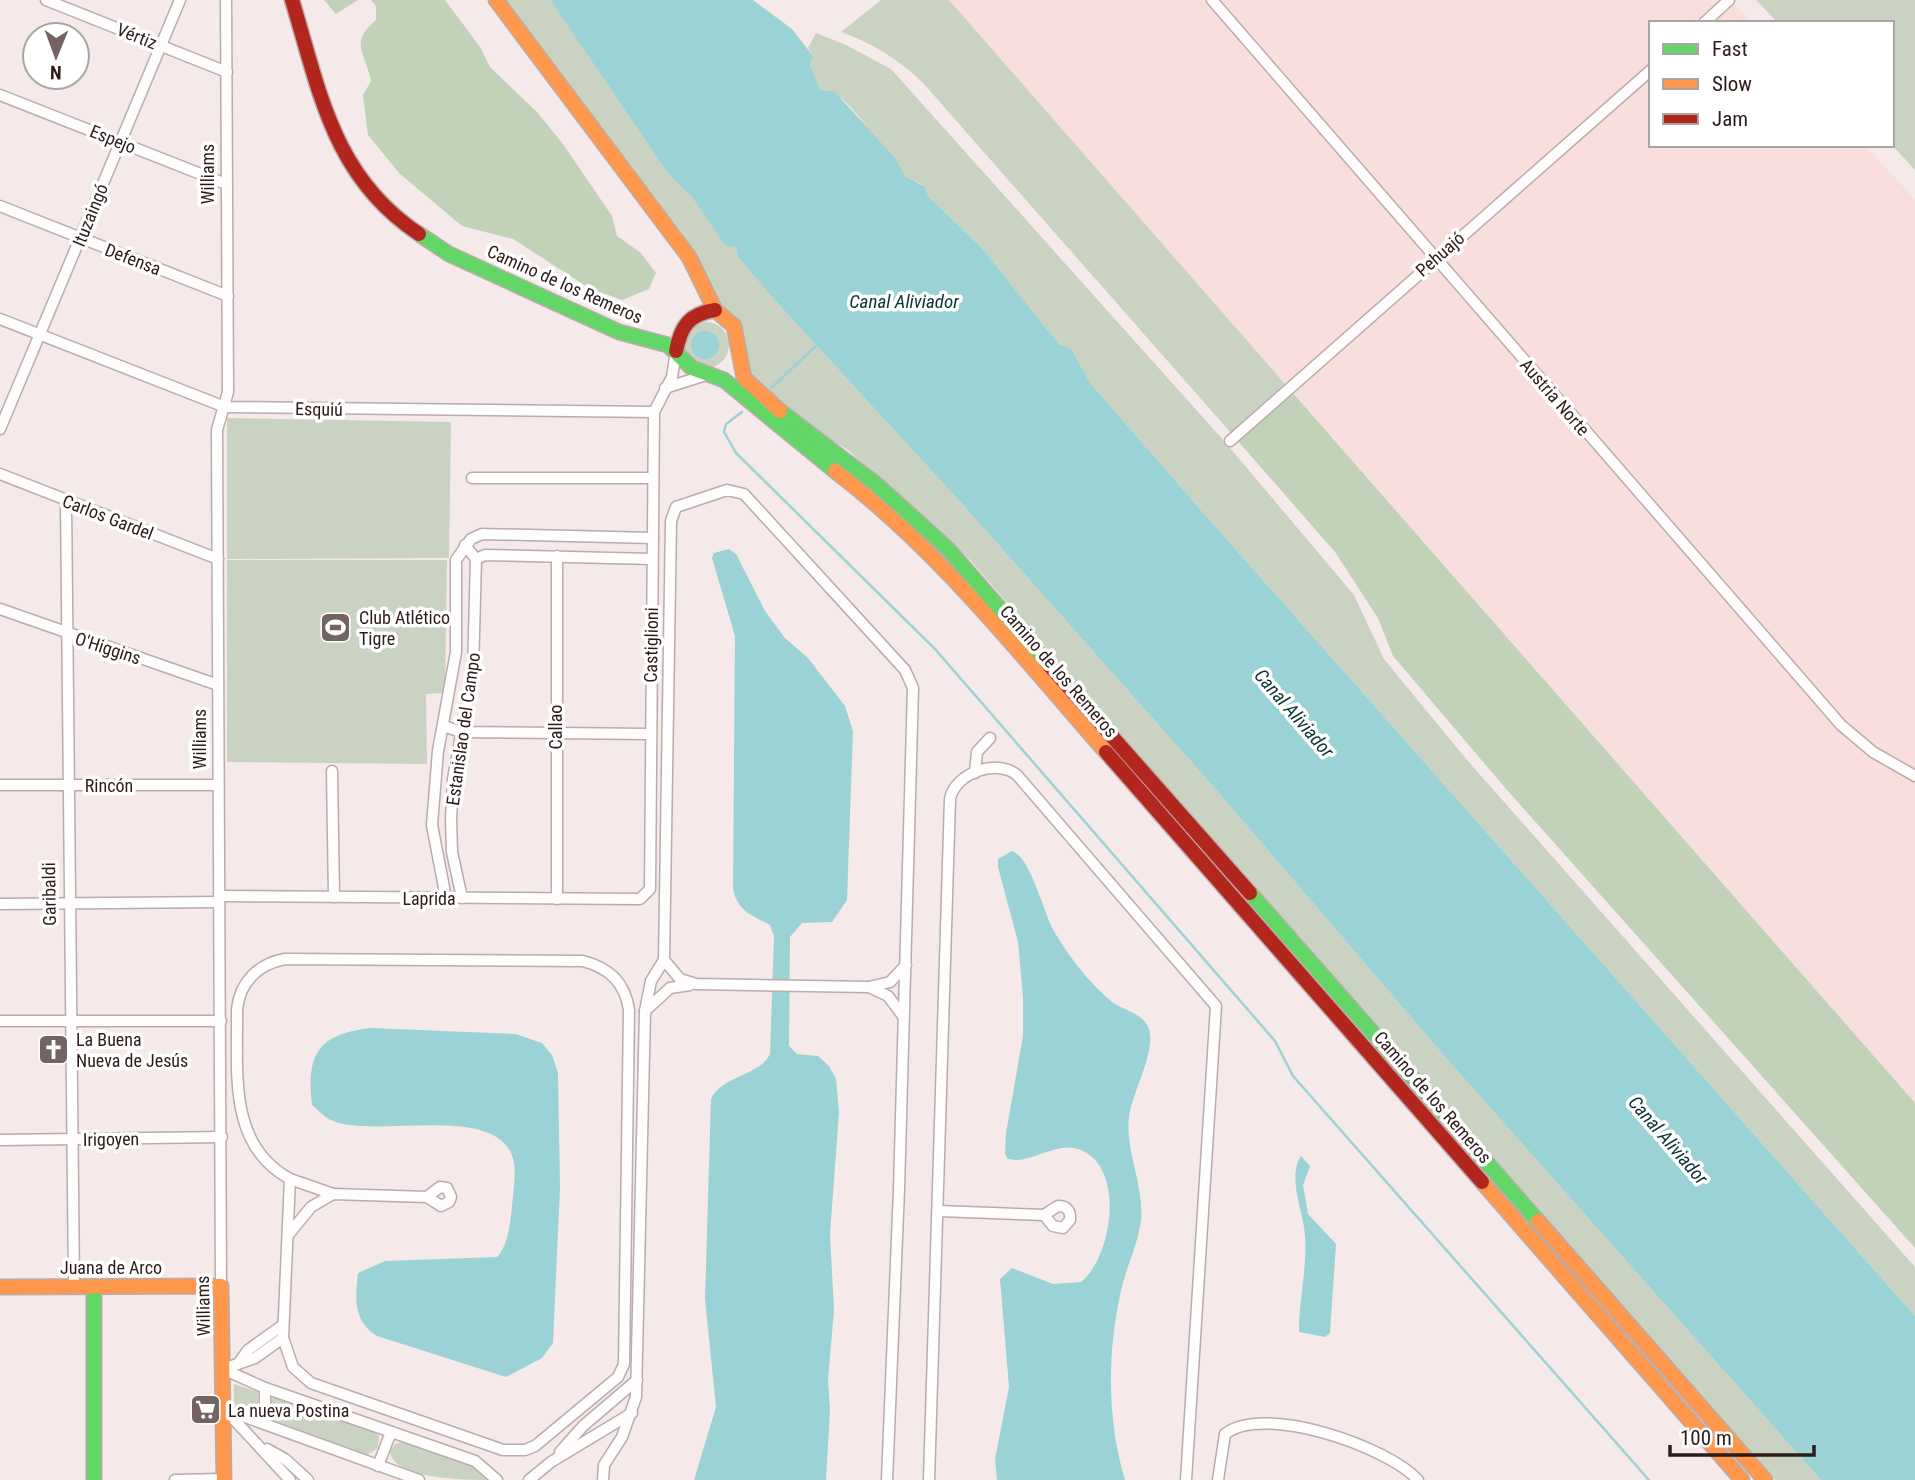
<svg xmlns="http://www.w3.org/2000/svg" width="1915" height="1480" viewBox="0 0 1915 1480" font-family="'Roboto Condensed',sans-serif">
  <rect width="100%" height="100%" fill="#f5eae9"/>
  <path fill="#f8dfdd" d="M 949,0 L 1731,0 L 1752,23 L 1651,23 L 1651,145 L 1865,145 L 1915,199 L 1915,1103 Z"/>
  <g fill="#cad3c1">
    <path d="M 503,0 L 550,0 L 669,175 L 691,196 L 725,244 L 736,247 L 738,257 L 770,295 L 963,505 L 1211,784 L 1446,1058 L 1821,1480 L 1775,1480 L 1526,1201 L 970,560 L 848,450 L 793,417 L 757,387 L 742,362 L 743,332 L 736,321 L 718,306 Z"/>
    <path d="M 881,0 L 949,0 L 1286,385 L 1231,433 L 923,83 C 898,59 874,44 841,32 Z"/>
    <path d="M 1756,0 L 1915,0 L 1915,170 L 1892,145 L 1892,23 L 1778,23 Z"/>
    <path d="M 816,33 L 846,45 L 891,69 L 1225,442 L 1354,595 L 1384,659 L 1467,760 L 1915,1267 L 1915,1316 L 1199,508 L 1091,384 L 1071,349 L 1059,344 L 982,248 L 929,197 L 924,186 C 918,181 911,181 905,176 C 882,156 850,88 820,89 L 810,65 L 813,56 L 808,48 Z"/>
    <circle cx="706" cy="345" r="23"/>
    <path d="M 227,418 L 451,422 L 449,558 L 227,559 Z"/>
    <path d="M 227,560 L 447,560 L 445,693 L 426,694 L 427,764 L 227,762 Z"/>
    <path d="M 234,1384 L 258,1392 L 258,1412 L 234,1405 Z"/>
    <path d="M 275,1397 L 374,1432 L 379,1436 L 378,1448 L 367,1455 L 273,1420 L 269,1415 L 269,1401 Z"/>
    <path d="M 402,1442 L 479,1468 L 491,1480 C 469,1480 394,1480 390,1452 L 395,1444 Z"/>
  </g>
  <g fill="#c1d2b8">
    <path d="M 324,0 L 358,0 L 336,14 Z"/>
    <path d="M 371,0 L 445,0 L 480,47 L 490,67 L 537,112 L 563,144 L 612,216 L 617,236 L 641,253 L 656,273 L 649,289 L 622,300 L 589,288 L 513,239 L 462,226 L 400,174 L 368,135 L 363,95 L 371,81 C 365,52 349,42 376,20 L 376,6 Z"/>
    <path d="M 1292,392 L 1915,1103 L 1915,1248 L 1507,790 L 1393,656 L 1378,618 L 1335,552 L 1237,440 Z"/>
  </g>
  <g fill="#9bd2d5">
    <path d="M 550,0 L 753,0 L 792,29 L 813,56 L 810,65 L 820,89 L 835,92 L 894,157 L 906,177 L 924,186 L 929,197 L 982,248 L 1059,344 L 1071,349 L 1091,384 L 1199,508 L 1915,1316 L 1915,1480 L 1821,1480 L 1446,1058 L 1211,784 L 963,505 L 770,295 L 738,257 L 736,247 L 725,245 L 691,196 L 669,175 Z"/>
    <circle cx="705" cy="345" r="14"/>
    <path d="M 729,549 L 736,554 L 765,611 L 785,638 L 808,658 L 845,706 L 853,731 L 847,900 L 832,922 L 802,923 L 790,937 L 789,1046 L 797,1054 L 818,1056 L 829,1066 L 836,1079 L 839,1112 L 830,1234 L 834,1310 L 828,1380 L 830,1409 L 826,1480 L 694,1480 L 716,1407 L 705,1299 L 711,1099 C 724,1074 759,1077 770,1054 L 774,936 L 770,925 C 752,915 738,912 733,889 L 735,636 L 712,558 L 714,553 Z"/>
    <path d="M 1012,851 C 1031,857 1043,913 1055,933 C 1070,958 1089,983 1112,1002 C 1124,1011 1144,1013 1149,1029 C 1156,1051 1133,1091 1129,1116 C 1125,1152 1144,1184 1141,1220 C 1138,1245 1126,1267 1121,1291 C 1107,1353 1107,1420 1125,1480 L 997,1480 L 995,1459 L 1009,1387 L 1000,1279 L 1012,1268 L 1053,1284 L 1081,1282 C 1111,1258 1125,1174 1085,1152 C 1059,1136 1028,1168 1007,1158 L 1005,1153 L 1006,1133 L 1023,1036 L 1023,997 L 1018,942 L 998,867 L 998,859 Z"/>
    <path d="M 371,1028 L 516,1034 L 542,1043 L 552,1055 L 558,1073 L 560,1188 L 553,1343 L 542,1358 L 506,1377 L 377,1336 C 353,1321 355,1298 358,1273 L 385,1261 L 497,1257 C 510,1244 511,1214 513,1196 C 514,1182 517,1166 511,1153 C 489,1105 373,1138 333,1121 C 325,1118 318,1110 312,1105 C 306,1054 318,1034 371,1028 Z"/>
    <path d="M 1301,1156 L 1310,1166 L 1303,1185 L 1308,1214 L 1336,1244 L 1330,1333 L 1325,1337 L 1299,1332 C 1299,1296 1309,1263 1304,1227 C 1301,1207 1288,1175 1301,1156 Z"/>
  </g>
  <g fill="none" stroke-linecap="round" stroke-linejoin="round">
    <g stroke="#9bd2d5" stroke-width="2.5">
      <path d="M 771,388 L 817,345"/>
      <path d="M 742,412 L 726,424 L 724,432 L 736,453 L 935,649 L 1275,1041 L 1293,1076 L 1649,1480"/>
    </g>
    <defs>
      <g id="street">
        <path d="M 46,0 L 227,72"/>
        <path d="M 1212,0 L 1841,725 L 1873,752 L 1915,776"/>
        <path d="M 1704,23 L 1729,0"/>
        <path d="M 0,95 L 226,184"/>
        <path d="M 0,206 L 228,296"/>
        <path d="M 0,319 L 225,407 L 654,412"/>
        <path d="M 665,388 L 706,375"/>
        <path d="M 0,429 L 180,0"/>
        <path d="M 1230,441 L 1651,70"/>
        <path d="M 0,474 L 218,559"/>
        <path d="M 472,478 L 653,478"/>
        <path d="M 66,502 L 74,1286"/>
        <path d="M 476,559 L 485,555 L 652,559"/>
        <path d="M 0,609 L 218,685"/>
        <path d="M 444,726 L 461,732 L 650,734"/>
        <path d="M 332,771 L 334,897"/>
        <path d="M 975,773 L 977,752 L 990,738"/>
        <path d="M 0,785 L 218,785"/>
        <path d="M 219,896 L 640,899 L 650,889 L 654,412 L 672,377 L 676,351"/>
        <path d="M 446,898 L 432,825 L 438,751 L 456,652 L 456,560 L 471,539 L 482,534 L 653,538"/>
        <path d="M 462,898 L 452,852 L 451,820 L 453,779 L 473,671 L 476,559 L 465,545"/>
        <path d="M 557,899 L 557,556"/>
        <path d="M 0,904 L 219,902"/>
        <path d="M 285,959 L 583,961 C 609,968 625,982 629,1010 L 624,1364 L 618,1377 L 535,1446 L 525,1450 L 503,1450 L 311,1383 L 293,1367 L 283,1338 L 290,1179 C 227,1145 238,1071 237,1009 C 240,982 258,964 285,959 Z"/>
        <path d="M 664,960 L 651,981 L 645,1011 L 670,988 L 690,985"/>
        <path d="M 869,987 L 696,984 L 680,979 L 664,960 L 671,521 L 676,507 L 727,490 L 744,494 L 905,670 L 913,688 L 899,1189 L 887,1480"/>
        <path d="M 903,1016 L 888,996 L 869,987 L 890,982 L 906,965"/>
        <path d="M 0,1021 L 221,1021"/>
        <path d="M 0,1140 L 222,1137"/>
        <path d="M 290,1179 L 333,1194"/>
        <path d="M 1058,1206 C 1067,1206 1071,1211 1070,1220 L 1063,1228 L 1053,1226 L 1044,1215 Z"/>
        <path d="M 939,1211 L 1044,1215"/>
        <path d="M 289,1234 L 311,1207 L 333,1194 L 427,1197 L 441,1206 L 449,1202 L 451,1197 L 447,1188 L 440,1187 L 427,1197"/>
        <path d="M 221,1286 L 217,430 L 228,392 L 226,0"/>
        <path d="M 238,1364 L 248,1350 L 283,1325"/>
        <path d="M 223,1369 L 265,1388 L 475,1461 L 497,1480"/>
        <path d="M 223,1369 L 255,1358 L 283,1338"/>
        <path d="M 223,1409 L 419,1480"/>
        <path d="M 228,1413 L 290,1480"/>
        <path d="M 265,1424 L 265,1388"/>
        <path d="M 267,1449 L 285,1459 L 308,1480"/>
        <path d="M 560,1452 L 583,1426 L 637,1380"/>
        <path d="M 378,1466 L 391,1432"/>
        <path d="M 175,1480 L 224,1479"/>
        <path d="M 529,1480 L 551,1462 L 632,1413"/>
        <path d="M 603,1480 L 604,1465 L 622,1437 L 636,1397 L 645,1011"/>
        <path d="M 929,1480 L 950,799 C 955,773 997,758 1017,775 L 1216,1006 L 1186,1480"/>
        <path d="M 1218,1480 L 1225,1434 C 1264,1403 1388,1447 1418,1480"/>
      </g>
      <g id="fast">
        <path d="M 419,234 L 449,254 L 619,332 L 668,345 L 692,368 L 724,380 L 835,471"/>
        <path d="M 780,411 L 876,484 L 948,549 L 1049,665"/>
        <path d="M 1250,893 L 1538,1221"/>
        <path d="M 94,1286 L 94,1480"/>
      </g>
      <g id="slow">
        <path d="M 496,0 L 689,257 L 715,310 L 734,326 L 744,378 L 780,411"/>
        <path d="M 835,471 C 939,550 1020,654 1106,752"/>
        <path d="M 1482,1182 L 1742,1480"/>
        <path d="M 1538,1221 L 1765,1480"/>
        <path d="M 0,1287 L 221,1286 L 224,1480"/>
      </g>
      <g id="jam">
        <path d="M 292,0 C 320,92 333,177 419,234"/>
        <path d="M 676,351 C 681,326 689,314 715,310"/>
        <path d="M 1049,665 L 1250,893"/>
        <path d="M 1106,752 L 1482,1182"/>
      </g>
    </defs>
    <use href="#street" stroke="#baacab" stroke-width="13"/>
    <use href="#fast" stroke="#baacab" stroke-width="17"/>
    <use href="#slow" stroke="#baacab" stroke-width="17"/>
    <use href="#jam" stroke="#baacab" stroke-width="17"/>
    <use href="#street" stroke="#fefcfc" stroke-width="10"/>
    <use href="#fast" stroke="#63d668" stroke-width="14"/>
    <use href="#slow" stroke="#ff974d" stroke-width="14"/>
    <use href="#jam" stroke="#b3261e" stroke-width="14"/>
  </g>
  <defs>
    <symbol id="stadium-square" viewBox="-11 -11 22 22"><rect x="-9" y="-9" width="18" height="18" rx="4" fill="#736362" stroke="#fff"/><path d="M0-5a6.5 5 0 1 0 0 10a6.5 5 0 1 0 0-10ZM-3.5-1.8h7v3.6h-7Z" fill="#fff"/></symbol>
    <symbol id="church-square" viewBox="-11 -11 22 22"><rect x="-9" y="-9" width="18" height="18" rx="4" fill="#736362" stroke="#fff"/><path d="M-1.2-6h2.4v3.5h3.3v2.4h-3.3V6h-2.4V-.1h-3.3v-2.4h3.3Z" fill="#fff"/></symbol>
    <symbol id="supermarket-square" viewBox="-11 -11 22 22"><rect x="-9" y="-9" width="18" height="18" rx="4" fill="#736362" stroke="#fff"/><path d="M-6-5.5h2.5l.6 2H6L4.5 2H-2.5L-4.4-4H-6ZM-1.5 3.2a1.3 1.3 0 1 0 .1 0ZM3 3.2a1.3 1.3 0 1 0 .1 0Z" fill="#fff"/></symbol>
  </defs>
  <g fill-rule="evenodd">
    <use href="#stadium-square" x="318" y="610" width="35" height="35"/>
    <use href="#church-square" x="36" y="1032" width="35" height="35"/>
    <use href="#supermarket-square" x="188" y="1392" width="35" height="35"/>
  </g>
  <g text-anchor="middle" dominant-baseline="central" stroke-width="7" stroke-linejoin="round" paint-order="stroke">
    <g font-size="18" fill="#2d1b1a" stroke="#fff">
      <text transform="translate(137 36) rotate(22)">Vértiz</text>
      <text transform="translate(113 139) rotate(22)">Espejo</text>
      <text transform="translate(207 174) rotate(-90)">Williams</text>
      <text transform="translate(90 215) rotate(-68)">Ituzaingó</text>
      <text transform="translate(1440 254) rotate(-41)">Pehuajó</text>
      <text transform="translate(133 259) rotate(21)">Defensa</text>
      <text transform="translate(565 284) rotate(24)">Camino de los Remeros</text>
      <text transform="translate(1555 397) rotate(49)">Austria Norte</text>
      <text transform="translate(319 409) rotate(1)">Esquiú</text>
      <text transform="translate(108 517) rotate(21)">Carlos Gardel</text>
      <text transform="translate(651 645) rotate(-89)">Castiglioni</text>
      <text transform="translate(108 648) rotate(18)">O'Higgins</text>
      <text transform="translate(1059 671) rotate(49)">Camino de los Remeros</text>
      <text transform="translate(555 727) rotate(-90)">Callao</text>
      <text transform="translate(463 729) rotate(-82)">Estanislao del Campo</text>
      <text transform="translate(199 739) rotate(-90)">Williams</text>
      <text x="109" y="785">Rincón</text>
      <text transform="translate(49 894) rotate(-91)">Garibaldi</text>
      <text x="429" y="898">Laprida</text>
      <text transform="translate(1433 1097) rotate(49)">Camino de los Remeros</text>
      <text transform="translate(111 1139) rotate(-1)">Irigoyen</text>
      <text x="111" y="1267">Juana de Arco</text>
      <text transform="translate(203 1306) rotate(-91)">Williams</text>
    </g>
    <g font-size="18" fill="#2d1b1a" stroke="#fff" text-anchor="start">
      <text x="359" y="617">Club Atlético<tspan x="359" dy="21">Tigre</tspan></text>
      <text x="76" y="1039">La Buena<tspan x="76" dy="21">Nueva de Jesús</tspan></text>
      <text x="228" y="1410">La nueva Postina</text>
    </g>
    <g font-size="19" font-style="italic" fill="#083234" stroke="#fff">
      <text x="904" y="301">Canal Aliviador</text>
      <text transform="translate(1294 713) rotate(49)">Canal Aliviador</text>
      <text transform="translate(1668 1140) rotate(49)">Canal Aliviador</text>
    </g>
  </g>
  <rect x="1649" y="21" width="245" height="126" fill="#ffffff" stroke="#aba4a3" stroke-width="2"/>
  <rect x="1663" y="44" width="35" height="10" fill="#63d668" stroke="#aba4a3" stroke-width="2"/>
  <text x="1712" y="56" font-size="21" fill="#2d1b1a">Fast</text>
  <rect x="1663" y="79" width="35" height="10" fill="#ff974d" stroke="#aba4a3" stroke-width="2"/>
  <text x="1712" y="91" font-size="21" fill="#2d1b1a">Slow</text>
  <rect x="1663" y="114" width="35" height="10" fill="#b3261e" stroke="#aba4a3" stroke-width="2"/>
  <text x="1712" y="126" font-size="21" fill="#2d1b1a">Jam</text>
  <g transform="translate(56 56) rotate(181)"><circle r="33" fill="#ffffff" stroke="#aba4a3" stroke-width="2"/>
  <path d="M0-5L12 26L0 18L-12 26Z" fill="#736362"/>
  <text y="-10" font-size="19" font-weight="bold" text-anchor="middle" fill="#2d1b1a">N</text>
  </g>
  <path d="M1670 1445v10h144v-10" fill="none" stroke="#2d1b1a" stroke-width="3.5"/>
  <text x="1680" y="1445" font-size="21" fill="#2d1b1a" stroke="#ffffff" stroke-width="5" paint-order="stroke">100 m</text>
</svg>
